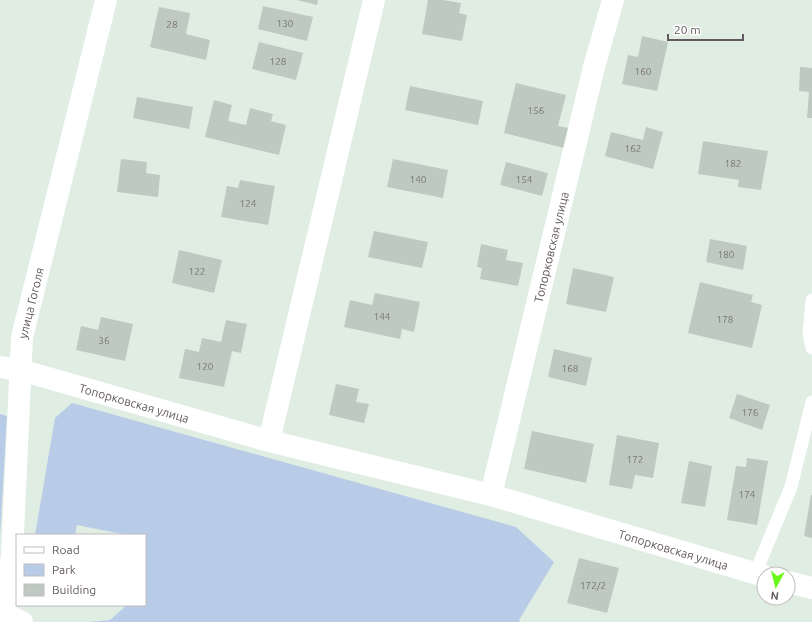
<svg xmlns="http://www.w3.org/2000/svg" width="812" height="622" viewBox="0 0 812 622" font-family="Ubuntu,sans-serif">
  <rect width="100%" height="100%" fill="#dfede3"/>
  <g fill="#b8cce7">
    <path d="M 72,403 L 516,527 L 554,562 L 519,620 L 520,622 L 89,622 L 110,620 L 127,605 L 145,605 L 145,535 L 127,535 L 77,525 L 75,535 L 35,535 L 55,418 Z"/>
    <path d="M 0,414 L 7,416 L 0,536 Z"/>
  </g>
  <g fill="#becac1">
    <path d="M 297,0 L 318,0 L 317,5 Z"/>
    <path d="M 428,0 L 443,0 L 461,3 L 459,13 L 467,15 L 462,41 L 422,34 Z"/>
    <path d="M 263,6 L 313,17 L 307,41 L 258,29 Z"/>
    <path d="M 159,7 L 190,13 L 186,34 L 210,40 L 206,60 L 150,47 Z"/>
    <path d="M 642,36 L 668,42 L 657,91 L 622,84 L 628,55 L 638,57 Z"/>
    <path d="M 259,42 L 303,53 L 296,80 L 252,69 Z"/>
    <path d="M 800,67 L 812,68 L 812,118 L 807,118 L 809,92 L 799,91 Z"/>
    <path d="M 516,83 L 566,95 L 558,126 L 569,128 L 564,148 L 504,133 Z"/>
    <path d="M 410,86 L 483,101 L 478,125 L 405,110 Z"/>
    <path d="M 137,97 L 193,107 L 189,129 L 133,118 Z"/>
    <path d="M 214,100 L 232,105 L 228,121 L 246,125 L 250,108 L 273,114 L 271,121 L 286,125 L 279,155 L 205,137 Z"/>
    <path d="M 646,127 L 663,132 L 653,169 L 605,156 L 611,132 L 643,140 Z"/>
    <path d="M 703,141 L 768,151 L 761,190 L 738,187 L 739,180 L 698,174 Z"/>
    <path d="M 121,159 L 147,162 L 146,173 L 160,175 L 158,197 L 117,192 Z"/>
    <path d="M 393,159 L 448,170 L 443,198 L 387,187 Z"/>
    <path d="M 506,162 L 548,173 L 542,196 L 500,185 Z"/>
    <path d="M 240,180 L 275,186 L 268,225 L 221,217 L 227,186 L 238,188 Z"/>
    <path d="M 374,231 L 428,242 L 422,268 L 368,257 Z"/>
    <path d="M 710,239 L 747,246 L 743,270 L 706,262 Z"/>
    <path d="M 481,244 L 508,250 L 506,260 L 523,263 L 518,286 L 480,279 L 482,268 L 477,267 Z"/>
    <path d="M 179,250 L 222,260 L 214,293 L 172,283 Z"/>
    <path d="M 573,268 L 614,277 L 606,312 L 566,304 Z"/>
    <path d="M 700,282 L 753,295 L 751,302 L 762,305 L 752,348 L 688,333 Z"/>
    <path d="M 375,293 L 420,302 L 414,332 L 402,329 L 400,339 L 344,327 L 350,300 L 372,305 Z"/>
    <path d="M 101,317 L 133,324 L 125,361 L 76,350 L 81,326 L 98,330 Z"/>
    <path d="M 226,320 L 247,324 L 241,353 L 232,351 L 224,387 L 179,378 L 185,349 L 199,352 L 202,338 L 221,342 Z"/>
    <path d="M 554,349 L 592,358 L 586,386 L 548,377 Z"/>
    <path d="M 336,384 L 359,389 L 356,402 L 369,404 L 364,423 L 329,415 Z"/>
    <path d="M 737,394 L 770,405 L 762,430 L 729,418 Z"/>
    <path d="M 532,431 L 594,444 L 586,483 L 524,469 Z"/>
    <path d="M 617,435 L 659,443 L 653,478 L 635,475 L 632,489 L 609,485 Z"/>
    <path d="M 747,458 L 768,461 L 757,525 L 727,520 L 736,466 L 746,467 Z"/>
    <path d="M 689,461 L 712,466 L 705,507 L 681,503 Z"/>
    <path d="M 811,495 L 812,495 L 812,538 L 804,536 Z"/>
    <path d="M 579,558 L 619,568 L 607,613 L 567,603 Z"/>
  </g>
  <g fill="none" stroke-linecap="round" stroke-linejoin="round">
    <g stroke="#fff" stroke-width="13">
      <path d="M 812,300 L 809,334 L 812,348"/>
      <path d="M 755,574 L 791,487 L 812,402"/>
    </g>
    <g stroke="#fff" stroke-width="22">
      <path id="s1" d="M 0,367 L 20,370 L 269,441 L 491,495 L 764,576"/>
      <path d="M 269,441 L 374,0"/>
      <path id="s2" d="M 491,495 L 594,67 L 613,0"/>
      <path d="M 788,582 L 812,588"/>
      <path d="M 0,611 L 22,622"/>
      <path id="s3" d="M 4,612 L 12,555 L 22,337 L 106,0"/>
    </g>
  </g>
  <g text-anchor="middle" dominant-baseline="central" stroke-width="3" stroke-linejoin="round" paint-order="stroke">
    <g font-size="10" fill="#797478">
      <text x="285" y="23">130</text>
      <text x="172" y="24">28</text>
      <text x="278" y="61">128</text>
      <text x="643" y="71">160</text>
      <text x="536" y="110">156</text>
      <text x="633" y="148">162</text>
      <text x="733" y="163">182</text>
      <text x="418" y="179">140</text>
      <text x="524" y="179">154</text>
      <text x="248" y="203">124</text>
      <text x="726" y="254">180</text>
      <text x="197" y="271">122</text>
      <text x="382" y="316">144</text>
      <text x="725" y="319">178</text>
      <text x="104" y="340">36</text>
      <text x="205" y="366">120</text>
      <text x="570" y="368">168</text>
      <text x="750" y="412">176</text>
      <text x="635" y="459">172</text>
      <text x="747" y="494">174</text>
      <text x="593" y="585">172/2</text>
    </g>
    <g font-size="12" fill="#625860" stroke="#fff">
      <text stroke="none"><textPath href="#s2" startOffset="255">Топорковская улица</textPath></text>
      <text stroke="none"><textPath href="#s3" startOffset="311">улица Гоголя</textPath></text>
      <text stroke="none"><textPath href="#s1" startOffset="139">Топорковская улица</textPath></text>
      <text stroke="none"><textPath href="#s1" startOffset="698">Топорковская улица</textPath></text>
    </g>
  </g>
  <rect x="16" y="534" width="130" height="72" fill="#ffffff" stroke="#c0bcbf"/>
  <rect x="24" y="547" width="20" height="6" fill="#ffffff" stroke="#c0bcbf"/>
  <text x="52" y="554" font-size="12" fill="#625860">Road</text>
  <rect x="24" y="564" width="20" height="12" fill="#b8cce7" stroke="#c0bcbf"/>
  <text x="52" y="574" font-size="12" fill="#625860">Park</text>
  <rect x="24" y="584" width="20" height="12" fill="#becac1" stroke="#c0bcbf"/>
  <text x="52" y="594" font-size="12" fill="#625860">Building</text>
  <g transform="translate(776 586) rotate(187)"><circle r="19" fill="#ffffff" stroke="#c0bcbf"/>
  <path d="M0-3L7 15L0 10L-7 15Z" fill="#69f81a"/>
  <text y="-6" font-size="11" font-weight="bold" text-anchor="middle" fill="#625860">N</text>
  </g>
  <path d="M668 34v6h75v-6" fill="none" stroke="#625860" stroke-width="2"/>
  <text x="674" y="34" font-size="12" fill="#625860" stroke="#ffffff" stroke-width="3" paint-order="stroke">20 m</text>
</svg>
